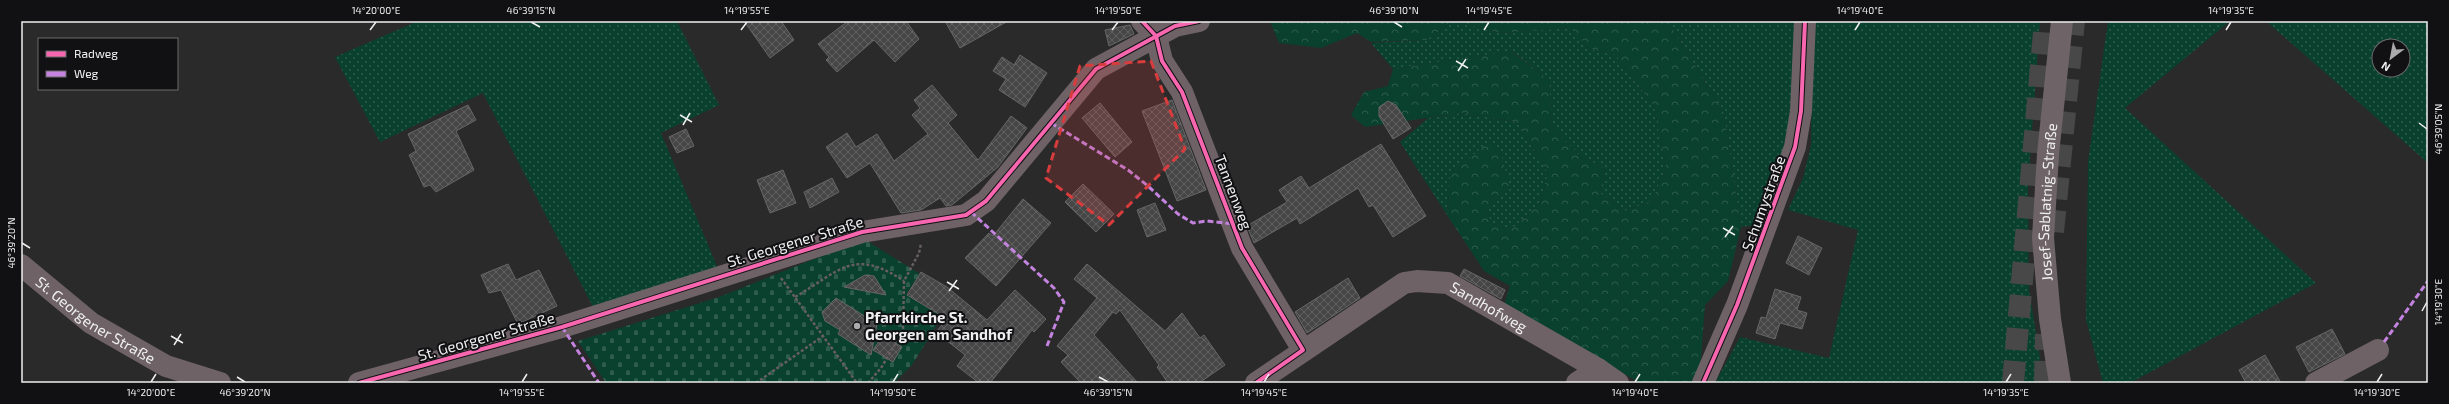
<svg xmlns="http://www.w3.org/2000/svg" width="2449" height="404" viewBox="0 0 2449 404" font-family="'Exo 2',sans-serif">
  <defs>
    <pattern id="green-dots" width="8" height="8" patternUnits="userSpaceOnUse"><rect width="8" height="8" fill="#09402e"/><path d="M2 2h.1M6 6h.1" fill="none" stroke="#2d5c4d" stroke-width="1.8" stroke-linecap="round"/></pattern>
    <pattern id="forest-crowns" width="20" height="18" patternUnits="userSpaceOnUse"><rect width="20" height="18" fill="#09402e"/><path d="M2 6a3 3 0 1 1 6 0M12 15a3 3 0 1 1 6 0" fill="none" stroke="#2d5c4d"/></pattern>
    <pattern id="cemetery-stones" width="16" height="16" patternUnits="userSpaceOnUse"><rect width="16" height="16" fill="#09402e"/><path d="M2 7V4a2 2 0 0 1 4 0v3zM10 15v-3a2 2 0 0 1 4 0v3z" fill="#2d5c4d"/></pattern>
    <pattern id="building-cross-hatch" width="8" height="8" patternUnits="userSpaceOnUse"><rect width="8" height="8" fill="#474647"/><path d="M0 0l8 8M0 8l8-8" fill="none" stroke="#626162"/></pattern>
  </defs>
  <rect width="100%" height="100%" fill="#2a2a2b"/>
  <g fill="url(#green-dots)" fill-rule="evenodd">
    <path d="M 418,21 L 677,21 L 719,105 L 661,133 L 719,271 L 593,307 L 483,93 L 380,142 L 335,57 Z"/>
    <path d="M 1454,21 L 1500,33 L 1573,28 L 1588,48 L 1616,55 L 1654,106 L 1666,167 L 1652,201 L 1625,211 L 1601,194 L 1605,169 L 1578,154 L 1552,127 L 1549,80 L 1512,51 L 1393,69 L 1371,43 L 1426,40 Z"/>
    <path d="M 1668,21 L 1796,21 L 1793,110 L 1780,169 L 1757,225 L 1741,227 L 1724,113 Z"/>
    <path d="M 1813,21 L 2040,21 L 2028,187 L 2029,289 L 2044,383 L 1715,383 L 1740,337 L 1829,358 L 1858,230 L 1788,210 L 1803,178 L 1811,145 Z"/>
    <path d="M 2108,21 L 2230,21 L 2125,108 L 2316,283 L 2130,383 L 2103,383 L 2086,320 L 2088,162 Z"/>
    <path d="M 2266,21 L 2428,21 L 2428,163 ZM 2379,46 L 2403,46 L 2403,70 L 2379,70 Z"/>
    <path d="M 1461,113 L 1517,122 L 1548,173 L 1540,203 L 1512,229 L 1492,224 L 1486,209 L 1451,174 L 1447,215 L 1400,142 L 1428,118 Z"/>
  </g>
  <path fill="url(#forest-crowns)" d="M 1270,21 L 1668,21 L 1724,113 L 1741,227 L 1728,281 L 1705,305 L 1700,371 L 1693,383 L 1640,383 L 1504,305 L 1510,286 L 1484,271 L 1447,215 L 1451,174 L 1487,143 L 1501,153 L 1510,187 L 1486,209 L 1492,224 L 1512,229 L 1540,203 L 1548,173 L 1517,122 L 1461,113 L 1365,127 L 1351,115 L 1364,92 L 1388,86 L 1393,69 L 1511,51 L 1549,80 L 1552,127 L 1578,154 L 1605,169 L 1601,194 L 1625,211 L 1652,201 L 1666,167 L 1654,106 L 1616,55 L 1588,48 L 1573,28 L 1500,33 L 1454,21 L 1426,40 L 1371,42 L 1357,33 L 1321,48 L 1279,43 Z"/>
  <path fill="url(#cemetery-stones)" d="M 864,239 L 920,274 L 907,293 L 943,315 L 912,365 L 894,383 L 606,383 L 578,341 L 719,297 Z"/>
  <g fill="url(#building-cross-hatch)" stroke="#676667">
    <path d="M 744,21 L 781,21 L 794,40 L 770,58 Z"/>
    <path d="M 848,21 L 906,21 L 919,39 L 895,62 L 874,40 L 837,72 L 826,60 L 829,57 L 818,44 Z"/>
    <path d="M 945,21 L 1008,21 L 960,48 Z"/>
    <path d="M 1130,25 L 1134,34 L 1109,46 L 1105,30 Z"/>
    <path d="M 1020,55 L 1047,73 L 1025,107 L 999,90 L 1006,79 L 993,71 L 1002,57 L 1014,65 Z"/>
    <path d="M 932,85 L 957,115 L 948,123 L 978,160 L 1011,116 L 1027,128 L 998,167 L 952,205 L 946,206 L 940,198 L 921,210 L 901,213 L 870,163 L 847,178 L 826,147 L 847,133 L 856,147 L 877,134 L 894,161 L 928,134 L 912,115 L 920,108 L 914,100 Z"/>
    <path d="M 1172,100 L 1206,190 L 1177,201 L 1142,111 Z"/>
    <path d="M 1388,101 L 1396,105 L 1411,128 L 1393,139 L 1379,116 L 1379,107 Z"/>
    <path d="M 1100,103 L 1132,142 L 1115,157 L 1082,118 Z"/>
    <path d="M 468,105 L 476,120 L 456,131 L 474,170 L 436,192 L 430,185 L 424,187 L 409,155 L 416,151 L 408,134 Z"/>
    <path d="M 686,129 L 694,146 L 677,153 L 669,137 Z"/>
    <path d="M 1381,144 L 1426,216 L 1393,237 L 1373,205 L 1369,207 L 1358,188 L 1300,224 L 1297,218 L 1254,243 L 1247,226 L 1287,202 L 1279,190 L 1301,176 L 1309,188 Z"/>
    <path d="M 783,170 L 796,203 L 770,213 L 757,180 Z"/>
    <path d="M 832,178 L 839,192 L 810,208 L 804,192 Z"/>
    <path d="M 1083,184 L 1114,214 L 1096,232 L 1065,202 Z"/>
    <path d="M 1023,199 L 1051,223 L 996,286 L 965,258 L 989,233 L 993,236 Z"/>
    <path d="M 1155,203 L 1166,230 L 1147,237 L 1137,210 Z"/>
    <path d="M 1798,236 L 1822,248 L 1809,275 L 1786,263 Z"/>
    <path d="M 508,264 L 516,280 L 539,270 L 557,306 L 518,324 L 501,290 L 489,293 L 481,275 Z"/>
    <path d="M 1087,264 L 1165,331 L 1182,313 L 1200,338 L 1204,335 L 1225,365 L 1199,383 L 1168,383 L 1157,367 L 1159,365 L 1120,310 L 1116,314 L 1113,312 L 1094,335 L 1138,383 L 1081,383 L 1061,362 L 1068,355 L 1057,346 L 1097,298 L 1074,279 Z"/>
    <path d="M 1464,269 L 1505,290 L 1501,299 L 1460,276 Z"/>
    <path d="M 921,272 L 947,287 L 987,320 L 1015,290 L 1046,319 L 1034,332 L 1032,330 L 990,383 L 979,383 L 957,366 L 965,355 L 936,332 L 947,319 L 907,295 Z"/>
    <path d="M 865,275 L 874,276 L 886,295 L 844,287 Z"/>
    <path d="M 1348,278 L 1360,298 L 1307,333 L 1295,312 Z"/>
    <path d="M 1775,289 L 1801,297 L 1797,310 L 1807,313 L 1802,329 L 1780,323 L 1775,339 L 1756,333 L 1761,317 L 1766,318 Z"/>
    <path d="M 836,298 L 877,324 L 871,355 L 838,334 L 840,330 L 825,321 L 822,312 Z"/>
    <path d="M 2332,329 L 2345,354 L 2309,372 L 2296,347 Z"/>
    <path d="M 883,335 L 902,347 L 893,362 L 873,350 Z"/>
    <path d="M 2265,355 L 2281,383 L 2246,383 L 2239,370 Z"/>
  </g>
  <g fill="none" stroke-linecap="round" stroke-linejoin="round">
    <g stroke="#484849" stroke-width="22" stroke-dasharray="22 11" stroke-linecap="butt">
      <path d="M 2053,232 L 2074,21"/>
      <path d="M 2013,383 L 2045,21"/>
      <path d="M 2045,383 L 2046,334"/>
    </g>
    <g stroke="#665e61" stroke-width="2.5" stroke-dasharray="3 2" stroke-linecap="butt">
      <path d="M 781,278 L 857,383"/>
      <path d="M 795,297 C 840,271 853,247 904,281"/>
      <path d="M 756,383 L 823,336"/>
      <path d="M 868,383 L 881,368 L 903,331 L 904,281 L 919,253 L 921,244"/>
    </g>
    <g stroke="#6e6266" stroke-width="22">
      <path d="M 1142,21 L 1156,36 L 1162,61 L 1182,92 L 1242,248 L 1303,350"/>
      <path id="s1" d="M 21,265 L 91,323 L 166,366 L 220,383"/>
      <path d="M 359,383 L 562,327 L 862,232 L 966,215 L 986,201 L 1096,69 L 1175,26 L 1199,21"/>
      <path id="s2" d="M 1256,383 L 1404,283 L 1417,281 L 1448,283 L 1598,369 L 1618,383"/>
      <path d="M 1577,383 L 1598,369"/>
      <path d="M 1703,383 L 1737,305 L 1795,147 L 1801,111 L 1805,21"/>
      <path d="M 2316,383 L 2378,350"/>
    </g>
    <path stroke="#6e6366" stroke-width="22" id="s3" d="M 2060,383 L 2050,319 L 2043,238 L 2048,154 L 2062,21"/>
    <g stroke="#c483df" stroke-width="3" stroke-dasharray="6 3" stroke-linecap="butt">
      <path d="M 1051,123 L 1128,170 L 1148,186 L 1178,214 L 1193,223 L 1207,221 L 1233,224"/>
      <path d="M 971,212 L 1054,288 L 1064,302 L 1047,346"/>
      <path d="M 562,327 L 599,383"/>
      <path d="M 2384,342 L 2428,281"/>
    </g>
    <defs>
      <g id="cycleway">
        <path d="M 1142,21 L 1156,36 L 1162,61 L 1182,92 L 1242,248 L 1303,350 L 1256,383"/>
        <path d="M 359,383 L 562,327 L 862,232 L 966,215 L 986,201 L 1096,69 L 1175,26 L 1199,21"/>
        <path d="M 1703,383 L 1737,305 L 1795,147 L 1801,111 L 1805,21"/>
      </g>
    </defs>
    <use href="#cycleway" stroke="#111113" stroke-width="6"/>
    <use href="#cycleway" stroke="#f766af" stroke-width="4"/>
  </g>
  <path fill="#d83c3c" fill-opacity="0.2" stroke="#d83c3c" stroke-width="3" stroke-dasharray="8 5" stroke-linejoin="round" d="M 1151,61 L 1185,149 L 1109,225 L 1046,178 L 1080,66 Z"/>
  <path fill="none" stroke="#efeff1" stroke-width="1.5" d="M 531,22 L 540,27M 1394,22 L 1402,27M 370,30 L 376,22M 741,30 L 747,22M 1112,30 L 1118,22M 1484,30 L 1489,22M 1855,30 L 1860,22M 2226,30 L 2231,22M 1456,61 L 1468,68M 1458,71 L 1466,59M 680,115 L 692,122M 2419,123 L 2427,129M 683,125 L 690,113M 1723,228 L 1735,235M 1725,237 L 1733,226M 22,243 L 30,248M 947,282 L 959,289M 949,291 L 957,280M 2422,311 L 2427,302M 171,336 L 183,343M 174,345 L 181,334M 237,377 L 245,382M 1099,377 L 1108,382M 151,382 L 156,374M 522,382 L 527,374M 893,382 L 898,374M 1264,382 L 1269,374M 1635,382 L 1640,374M 2006,382 L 2011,374M 2377,382 L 2382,374"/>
  <circle fill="#aaaaac" stroke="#111113" stroke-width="1.5" cx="857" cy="326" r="4"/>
  <g text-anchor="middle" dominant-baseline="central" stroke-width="4" stroke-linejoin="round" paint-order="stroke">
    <g font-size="15" fill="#efeff1" stroke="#111113">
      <text transform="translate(1234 192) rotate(69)">Tannenweg</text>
      <text stroke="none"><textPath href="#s3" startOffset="182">Josef-Sablatnig-Straße</textPath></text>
      <text transform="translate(1763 203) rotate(-70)">Schumystraße</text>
      <text transform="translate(795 241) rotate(-17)">St. Georgener Straße</text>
      <text stroke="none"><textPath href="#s2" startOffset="270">Sandhofweg</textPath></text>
      <text stroke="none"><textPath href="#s1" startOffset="93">St. Georgener Straße</textPath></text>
      <text transform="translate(486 336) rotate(-16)">St. Georgener Straße</text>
    </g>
    <g font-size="15" font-weight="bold" fill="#efeff1" stroke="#111113" text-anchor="start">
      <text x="865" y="317">Pfarrkirche St.<tspan x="865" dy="17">Georgen am Sandhof</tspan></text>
    </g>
  </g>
  <rect width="2449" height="404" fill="none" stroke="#111113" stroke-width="44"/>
  <rect x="38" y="38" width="140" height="52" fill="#111113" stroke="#6a6a6c"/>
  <rect x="46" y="51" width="20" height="6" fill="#f766af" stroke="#6a6a6c"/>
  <text x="74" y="58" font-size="12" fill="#efeff1">Radweg</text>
  <rect x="46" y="71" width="20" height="6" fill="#c483df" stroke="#6a6a6c"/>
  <text x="74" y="78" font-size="12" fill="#efeff1">Weg</text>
  <g transform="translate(2391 58) rotate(212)"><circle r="19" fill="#111113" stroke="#6a6a6c"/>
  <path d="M0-3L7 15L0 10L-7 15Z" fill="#aaaaac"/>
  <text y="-6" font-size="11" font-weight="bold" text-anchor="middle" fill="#efeff1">N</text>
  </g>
  <rect x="22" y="22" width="2405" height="360" fill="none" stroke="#efeff1" stroke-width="1.5"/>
  <g font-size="10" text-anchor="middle" fill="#efeff1">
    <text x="376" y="14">14°20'00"E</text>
    <text x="531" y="14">46°39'15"N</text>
    <text x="747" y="14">14°19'55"E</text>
    <text x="1118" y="14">14°19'50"E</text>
    <text x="1394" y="14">46°39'10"N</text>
    <text x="1489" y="14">14°19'45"E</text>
    <text x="1860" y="14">14°19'40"E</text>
    <text x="2231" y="14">14°19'35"E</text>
    <text transform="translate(2438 129) rotate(-90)" y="4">46°39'05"N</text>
    <text transform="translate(11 243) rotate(-90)" y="4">46°39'20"N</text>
    <text transform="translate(2438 302) rotate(-90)" y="4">14°19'30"E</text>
    <text x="151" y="396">14°20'00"E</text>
    <text x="245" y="396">46°39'20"N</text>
    <text x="522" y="396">14°19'55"E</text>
    <text x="893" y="396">14°19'50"E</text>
    <text x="1108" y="396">46°39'15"N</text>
    <text x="1264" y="396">14°19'45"E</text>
    <text x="1635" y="396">14°19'40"E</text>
    <text x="2006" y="396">14°19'35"E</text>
    <text x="2377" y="396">14°19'30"E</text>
  </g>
</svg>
